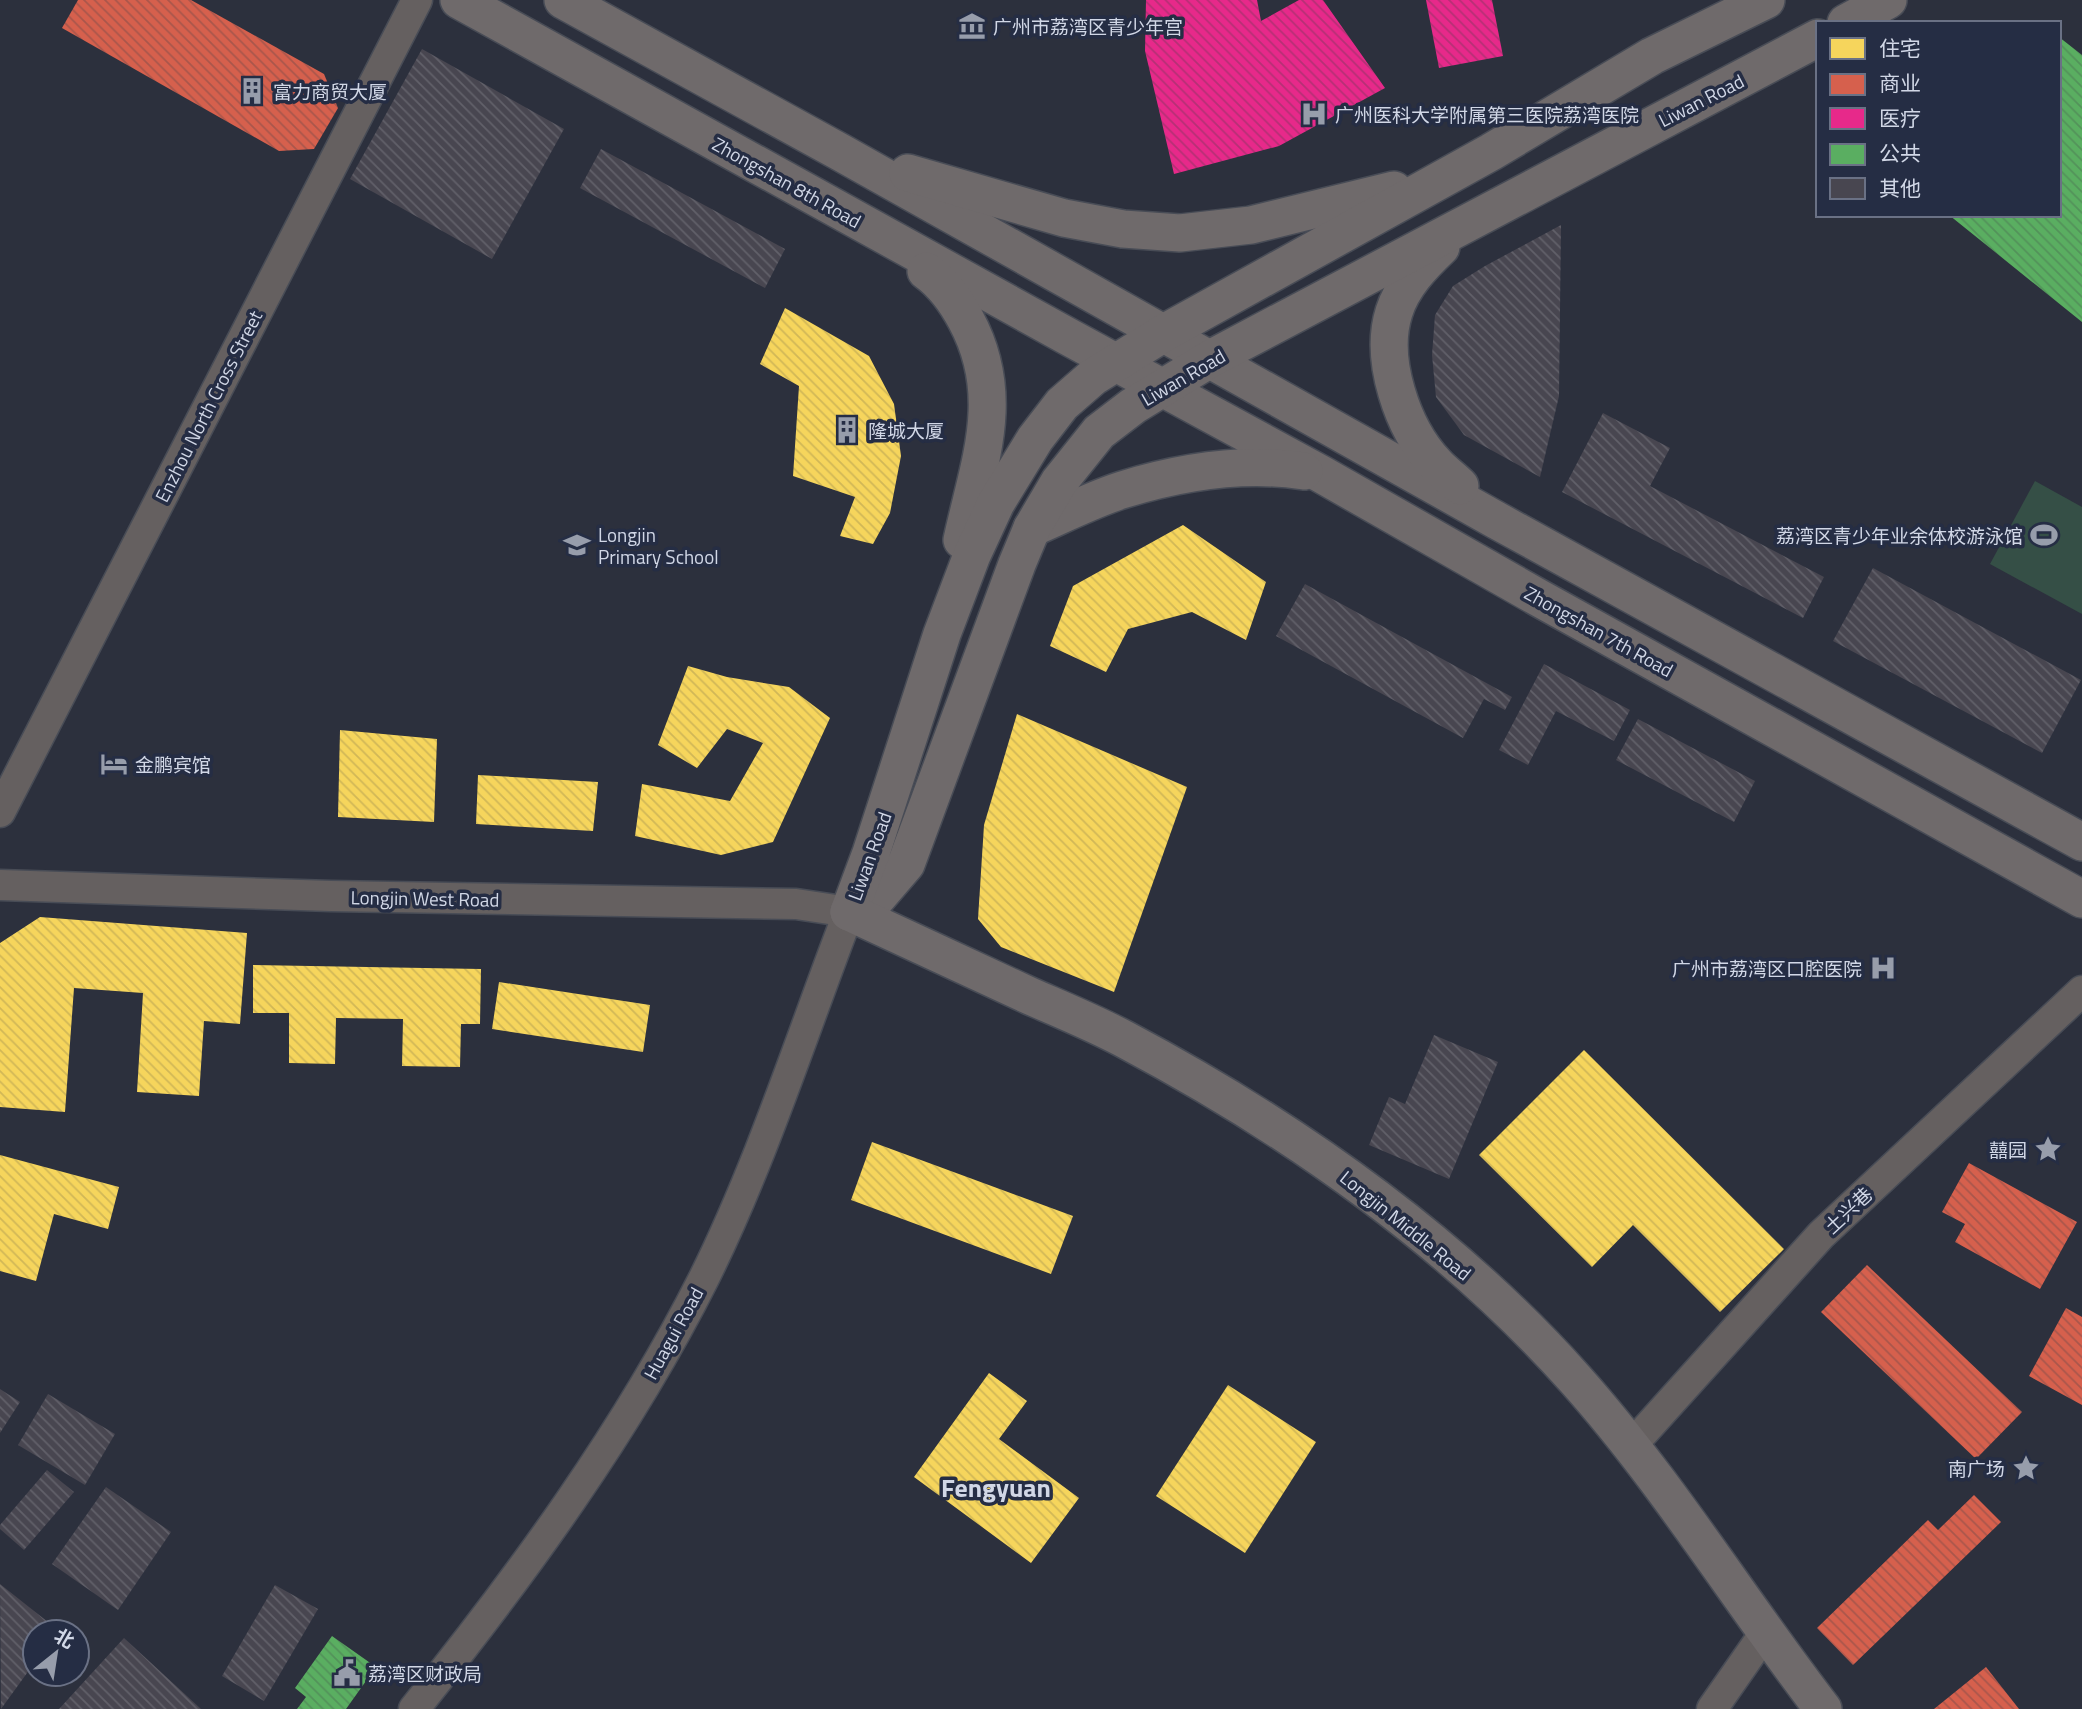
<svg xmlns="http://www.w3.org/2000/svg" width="2082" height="1709" viewBox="0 0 2082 1709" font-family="'Titillium Web','Noto Sans SC',sans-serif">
  <defs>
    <pattern id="homes-back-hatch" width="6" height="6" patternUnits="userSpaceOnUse" patternTransform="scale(1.75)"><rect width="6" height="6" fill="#f6d55c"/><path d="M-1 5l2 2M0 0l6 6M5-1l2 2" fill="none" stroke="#d1b757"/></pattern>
    <pattern id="shops-back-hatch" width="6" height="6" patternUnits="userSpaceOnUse" patternTransform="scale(1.75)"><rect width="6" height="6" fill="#d6604d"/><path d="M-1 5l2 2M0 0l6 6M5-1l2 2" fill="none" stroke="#a9564b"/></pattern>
    <pattern id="health-back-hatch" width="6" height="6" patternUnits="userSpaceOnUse" patternTransform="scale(1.75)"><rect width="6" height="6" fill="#e7298a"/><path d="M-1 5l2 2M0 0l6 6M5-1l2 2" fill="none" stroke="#b53075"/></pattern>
    <pattern id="public-back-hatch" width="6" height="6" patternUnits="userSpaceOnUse" patternTransform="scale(1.75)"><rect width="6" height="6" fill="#5aae61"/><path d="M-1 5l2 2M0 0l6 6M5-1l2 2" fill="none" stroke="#53925a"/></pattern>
    <pattern id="building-back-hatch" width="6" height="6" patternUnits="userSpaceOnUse" patternTransform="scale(1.75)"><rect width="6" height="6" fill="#484650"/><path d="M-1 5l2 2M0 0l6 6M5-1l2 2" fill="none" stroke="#616069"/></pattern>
  </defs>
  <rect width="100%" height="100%" fill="#2c303d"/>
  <path fill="#354f46" d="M 2035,481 L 2082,507 L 2082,614 L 1990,564 Z"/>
  <g fill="url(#homes-back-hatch)">
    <path d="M 785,308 L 869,356 L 894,404 L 901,456 L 890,513 L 873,544 L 840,536 L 855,497 L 793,476 L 799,386 L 760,364 Z"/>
    <path d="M 1183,525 L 1266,582 L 1246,640 L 1192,612 L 1128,629 L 1106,672 L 1050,646 L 1073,586 Z"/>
    <path d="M 688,666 L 727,677 L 789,687 L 830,718 L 773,842 L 721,855 L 635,836 L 642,784 L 730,801 L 763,743 L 727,729 L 697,768 L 658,745 Z"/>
    <path d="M 1017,714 L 1187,787 L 1114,992 L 1001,947 L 978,919 L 984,825 Z"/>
    <path d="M 340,730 L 437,739 L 434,822 L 338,817 Z"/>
    <path d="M 478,775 L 598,782 L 593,831 L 476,824 Z"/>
    <path d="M 40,917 L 247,933 L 240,1024 L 204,1021 L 199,1096 L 137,1092 L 143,993 L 74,988 L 65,1112 L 0,1107 L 0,943 Z"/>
    <path d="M 253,965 L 481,969 L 480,1024 L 461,1024 L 460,1067 L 402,1066 L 403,1019 L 336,1018 L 335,1064 L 289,1063 L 289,1013 L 253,1013 Z"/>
    <path d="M 499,982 L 650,1005 L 643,1052 L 492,1029 Z"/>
    <path d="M 1584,1050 L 1784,1249 L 1720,1312 L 1633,1225 L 1592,1267 L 1479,1155 Z"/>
    <path d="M 872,1142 L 1073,1216 L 1051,1274 L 851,1200 Z"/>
    <path d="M 0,1155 L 119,1187 L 108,1229 L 54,1214 L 36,1281 L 0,1271 Z"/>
    <path d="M 989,1373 L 1027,1401 L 999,1439 L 1079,1498 L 1031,1563 L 914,1477 Z"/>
    <path d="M 1228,1385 L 1316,1442 L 1245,1553 L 1156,1496 Z"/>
  </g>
  <g fill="url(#shops-back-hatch)">
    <path d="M 78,0 L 191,0 L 324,74 L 338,108 L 314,149 L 279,151 L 62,28 Z"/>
    <path d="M 1969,1163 L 2077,1222 L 2040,1289 L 1955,1242 L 1965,1224 L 1942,1212 Z"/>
    <path d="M 1867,1265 L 2022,1412 L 1976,1459 L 1821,1312 Z"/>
    <path d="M 2066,1308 L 2082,1317 L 2082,1405 L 2029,1376 Z"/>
    <path d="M 1974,1495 L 2001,1522 L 1853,1665 L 1817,1628 L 1928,1520 L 1938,1530 Z"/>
    <path d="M 1986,1667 L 2019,1709 L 1934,1709 Z"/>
  </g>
  <g fill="url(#health-back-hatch)">
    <path d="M 1146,0 L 1257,0 L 1261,21 L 1299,0 L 1323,0 L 1385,88 L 1279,146 L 1174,174 L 1145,51 Z"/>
    <path d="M 1426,0 L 1492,0 L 1503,56 L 1439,68 Z"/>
  </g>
  <g fill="url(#public-back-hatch)">
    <path d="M 2059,37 L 2082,55 L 2082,322 L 1949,215 L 2059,215 Z"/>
    <path d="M 332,1636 L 376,1667 L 346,1709 L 297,1709 L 306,1697 L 295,1688 Z"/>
  </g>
  <g fill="url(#building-back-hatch)">
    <path d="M 422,49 L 564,129 L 492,259 L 350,179 Z"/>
    <path d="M 601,149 L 785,249 L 765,288 L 580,188 Z"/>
    <path d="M 1561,225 L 1559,396 L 1540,477 L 1464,435 L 1436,397 L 1432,355 L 1435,315 L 1453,286 L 1485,266 Z"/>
    <path d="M 1603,413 L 1670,448 L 1650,486 L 1824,577 L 1803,618 L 1562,492 Z"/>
    <path d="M 1873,568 L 2081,680 L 2042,753 L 1833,641 Z"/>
    <path d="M 1305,584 L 1512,697 L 1505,710 L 1484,699 L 1463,738 L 1276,636 Z"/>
    <path d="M 1544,664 L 1630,710 L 1614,741 L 1556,711 L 1528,765 L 1499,750 Z"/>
    <path d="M 1638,719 L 1755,781 L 1734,822 L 1616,760 Z"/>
    <path d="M 1434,1035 L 1498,1062 L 1449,1179 L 1369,1145 L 1389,1097 L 1405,1104 Z"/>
    <path d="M 0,1389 L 20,1402 L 0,1433 Z"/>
    <path d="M 48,1394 L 115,1434 L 85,1485 L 18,1445 Z"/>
    <path d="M 47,1470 L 74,1492 L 24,1550 L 0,1529 L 0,1525 Z"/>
    <path d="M 106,1487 L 171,1532 L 118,1610 L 52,1564 Z"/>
    <path d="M 0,1584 L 58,1630 L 57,1632 L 35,1632 L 35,1662 L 1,1709 Z"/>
    <path d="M 275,1585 L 318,1609 L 264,1701 L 222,1676 Z"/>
    <path d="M 124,1638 L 201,1709 L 59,1709 Z"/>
  </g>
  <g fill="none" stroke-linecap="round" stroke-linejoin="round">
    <defs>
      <g id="minor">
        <path d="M 0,812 L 417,0"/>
        <path d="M 0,885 L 331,896 L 796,904 L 849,912 C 802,1034 762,1161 704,1278 C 627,1431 521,1576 414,1709"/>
        <path d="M 1631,1446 L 1821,1235 L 2082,991"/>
        <path d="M 1712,1709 L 1765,1633"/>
      </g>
      <g id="major">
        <path d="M 459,0 L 1067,336 L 1321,474 L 1539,598 L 2082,899"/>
        <path d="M 563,0 L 840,152 L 1496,520 L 2082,842"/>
        <path d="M 1846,23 L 1888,0"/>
        <path d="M 908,173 L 1064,218 L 1123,229 L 1180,233 L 1251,225 L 1394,190"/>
        <path d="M 1441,247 C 1422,265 1402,286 1394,312 C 1379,359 1402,428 1436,464 C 1443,472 1452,478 1460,486"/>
        <path d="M 926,271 C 944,284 956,301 966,320 C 1007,396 979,462 962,540"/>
        <path d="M 1032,528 C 1062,515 1091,500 1122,490 C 1180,472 1244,462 1304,471"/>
        <path d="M 849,912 L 876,899 L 906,864 L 1017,564 L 1032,528 L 1059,482 L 1099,432 L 1133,406 L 1210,359 L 1818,38"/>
        <path d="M 849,912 L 871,853 L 942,634 L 972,555 L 996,503 L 1035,439 L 1062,404 L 1093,377 L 1164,333 L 1491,152 L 1652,56 L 1766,0"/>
        <path d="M 849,912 C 909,940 970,968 1030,996 C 1062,1010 1094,1023 1124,1039 C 1290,1127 1449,1238 1575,1379 C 1667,1482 1739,1600 1823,1709"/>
      </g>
    </defs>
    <use href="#minor" stroke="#484c56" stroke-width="33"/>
    <use href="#major" stroke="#484c56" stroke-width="40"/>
    <use href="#minor" stroke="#656060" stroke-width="30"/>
    <use href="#major" stroke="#6f6a6b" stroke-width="37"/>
  </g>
  <defs>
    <symbol id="museum-bare" viewBox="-9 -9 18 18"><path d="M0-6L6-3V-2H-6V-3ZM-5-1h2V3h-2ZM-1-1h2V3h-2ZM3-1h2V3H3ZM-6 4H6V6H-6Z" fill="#979dab" stroke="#252d44" stroke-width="2.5" paint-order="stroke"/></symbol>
    <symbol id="building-bare" viewBox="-9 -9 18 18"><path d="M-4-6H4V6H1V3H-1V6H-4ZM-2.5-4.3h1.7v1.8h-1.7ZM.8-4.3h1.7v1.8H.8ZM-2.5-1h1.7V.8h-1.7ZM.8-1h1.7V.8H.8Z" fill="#979dab" stroke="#252d44" stroke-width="2.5" paint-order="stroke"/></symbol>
    <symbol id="hospital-bare" viewBox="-9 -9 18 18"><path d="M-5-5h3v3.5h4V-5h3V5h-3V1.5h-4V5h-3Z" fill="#979dab" stroke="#252d44" stroke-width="2.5" paint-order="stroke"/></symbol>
    <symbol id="stadium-bare" viewBox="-9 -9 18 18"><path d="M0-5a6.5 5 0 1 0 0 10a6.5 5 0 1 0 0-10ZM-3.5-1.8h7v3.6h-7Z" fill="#979dab" stroke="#252d44" stroke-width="2.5" paint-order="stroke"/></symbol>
    <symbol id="school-bare" viewBox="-9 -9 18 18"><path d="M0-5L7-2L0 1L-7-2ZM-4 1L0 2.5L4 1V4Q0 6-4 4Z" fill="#979dab" stroke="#252d44" stroke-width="2.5" paint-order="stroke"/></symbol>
    <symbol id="hotel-bare" viewBox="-9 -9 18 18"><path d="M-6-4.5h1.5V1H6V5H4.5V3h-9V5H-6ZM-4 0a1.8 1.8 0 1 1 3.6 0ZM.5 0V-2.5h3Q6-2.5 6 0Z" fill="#979dab" stroke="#252d44" stroke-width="2.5" paint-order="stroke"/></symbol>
    <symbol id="sight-bare" viewBox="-9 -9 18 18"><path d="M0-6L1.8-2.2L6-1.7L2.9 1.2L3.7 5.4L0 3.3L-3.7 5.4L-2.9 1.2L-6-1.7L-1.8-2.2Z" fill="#979dab" stroke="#252d44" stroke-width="2.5" paint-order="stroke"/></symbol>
    <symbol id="civic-bare" viewBox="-9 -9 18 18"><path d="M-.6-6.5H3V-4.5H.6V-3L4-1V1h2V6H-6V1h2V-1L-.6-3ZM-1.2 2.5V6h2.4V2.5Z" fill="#979dab" stroke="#252d44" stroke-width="2.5" paint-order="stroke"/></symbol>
  </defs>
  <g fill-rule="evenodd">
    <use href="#museum-bare" x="953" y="7" width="38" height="38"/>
    <use href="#building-bare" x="233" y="72" width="38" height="38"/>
    <use href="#hospital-bare" x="1295" y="95" width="38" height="38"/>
    <use href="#building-bare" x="828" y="411" width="38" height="38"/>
    <use href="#stadium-bare" x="2025" y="516" width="38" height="38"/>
    <use href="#school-bare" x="558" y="526" width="38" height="38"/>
    <use href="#hotel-bare" x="95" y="745" width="38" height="38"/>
    <use href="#hospital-bare" x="1864" y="949" width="38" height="38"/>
    <use href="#sight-bare" x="2029" y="1130" width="38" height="38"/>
    <use href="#sight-bare" x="2007" y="1449" width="38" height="38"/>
    <use href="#civic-bare" x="328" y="1654" width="38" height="38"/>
  </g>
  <g text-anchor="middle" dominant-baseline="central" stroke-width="7" stroke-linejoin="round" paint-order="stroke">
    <g font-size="19" fill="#d1d7e6" stroke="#252d44" text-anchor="start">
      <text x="993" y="26">广州市荔湾区青少年宫</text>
      <text x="273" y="91">富力商贸大厦</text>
      <text x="1335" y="114">广州医科大学附属第三医院荔湾医院</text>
      <text x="868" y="430">隆城大厦</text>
      <text x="598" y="534">Longjin<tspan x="598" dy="22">Primary School</tspan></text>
      <text x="2023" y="535" text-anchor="end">荔湾区青少年业余体校游泳馆</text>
      <text x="135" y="764">金鹏宾馆</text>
      <text x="1862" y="968" text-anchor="end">广州市荔湾区口腔医院</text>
      <text x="2027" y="1149" text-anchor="end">囍园</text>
      <text x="2005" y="1468" text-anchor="end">南广场</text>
      <text x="368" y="1673">荔湾区财政局</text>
    </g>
    <g font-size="19" fill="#d1d7e6" stroke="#252d44">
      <text transform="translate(1701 100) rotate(-27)">Liwan Road</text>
      <text transform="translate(787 182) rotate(29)">Zhongshan 8th Road</text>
      <text transform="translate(1183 377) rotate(-30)">Liwan Road</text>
      <text transform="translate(208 406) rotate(-63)">Enzhou North Cross Street</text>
      <text transform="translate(1599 631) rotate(29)">Zhongshan 7th Road</text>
      <text transform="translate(869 856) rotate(-70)">Liwan Road</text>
      <text transform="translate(425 898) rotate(1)">Longjin West Road</text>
      <text transform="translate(1848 1210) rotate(-43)">土兴巷</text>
      <text transform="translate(1406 1225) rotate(39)">Longjin Middle Road</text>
      <text transform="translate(673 1333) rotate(-61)">Huagui Road</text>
    </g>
    <g font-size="26" font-weight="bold" fill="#d1d7e6" stroke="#252d44">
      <text x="996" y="1487">Fengyuan</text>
    </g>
  </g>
  <rect x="1816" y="21" width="245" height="196" fill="#252d44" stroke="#6a7185" stroke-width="2"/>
  <rect x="1830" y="38" width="35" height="21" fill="#f6d55c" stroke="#6a7185" stroke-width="2"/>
  <text x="1879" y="56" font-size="21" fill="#d1d7e6">住宅</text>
  <rect x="1830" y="74" width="35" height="21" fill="#d6604d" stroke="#6a7185" stroke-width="2"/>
  <text x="1879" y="91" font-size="21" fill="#d1d7e6">商业</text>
  <rect x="1830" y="108" width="35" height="21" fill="#e7298a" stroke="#6a7185" stroke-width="2"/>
  <text x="1879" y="126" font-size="21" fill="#d1d7e6">医疗</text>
  <rect x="1830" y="144" width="35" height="21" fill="#5aae61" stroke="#6a7185" stroke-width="2"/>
  <text x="1879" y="161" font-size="21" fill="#d1d7e6">公共</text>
  <rect x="1830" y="178" width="35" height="21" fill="#484650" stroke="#6a7185" stroke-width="2"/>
  <text x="1879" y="196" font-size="21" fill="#d1d7e6">其他</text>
  <g transform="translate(56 1653) rotate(30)"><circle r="33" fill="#252d44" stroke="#6a7185" stroke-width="2"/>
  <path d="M0-5L12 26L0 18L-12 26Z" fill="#979dab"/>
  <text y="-10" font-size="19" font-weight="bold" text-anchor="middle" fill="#d1d7e6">北</text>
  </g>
</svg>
